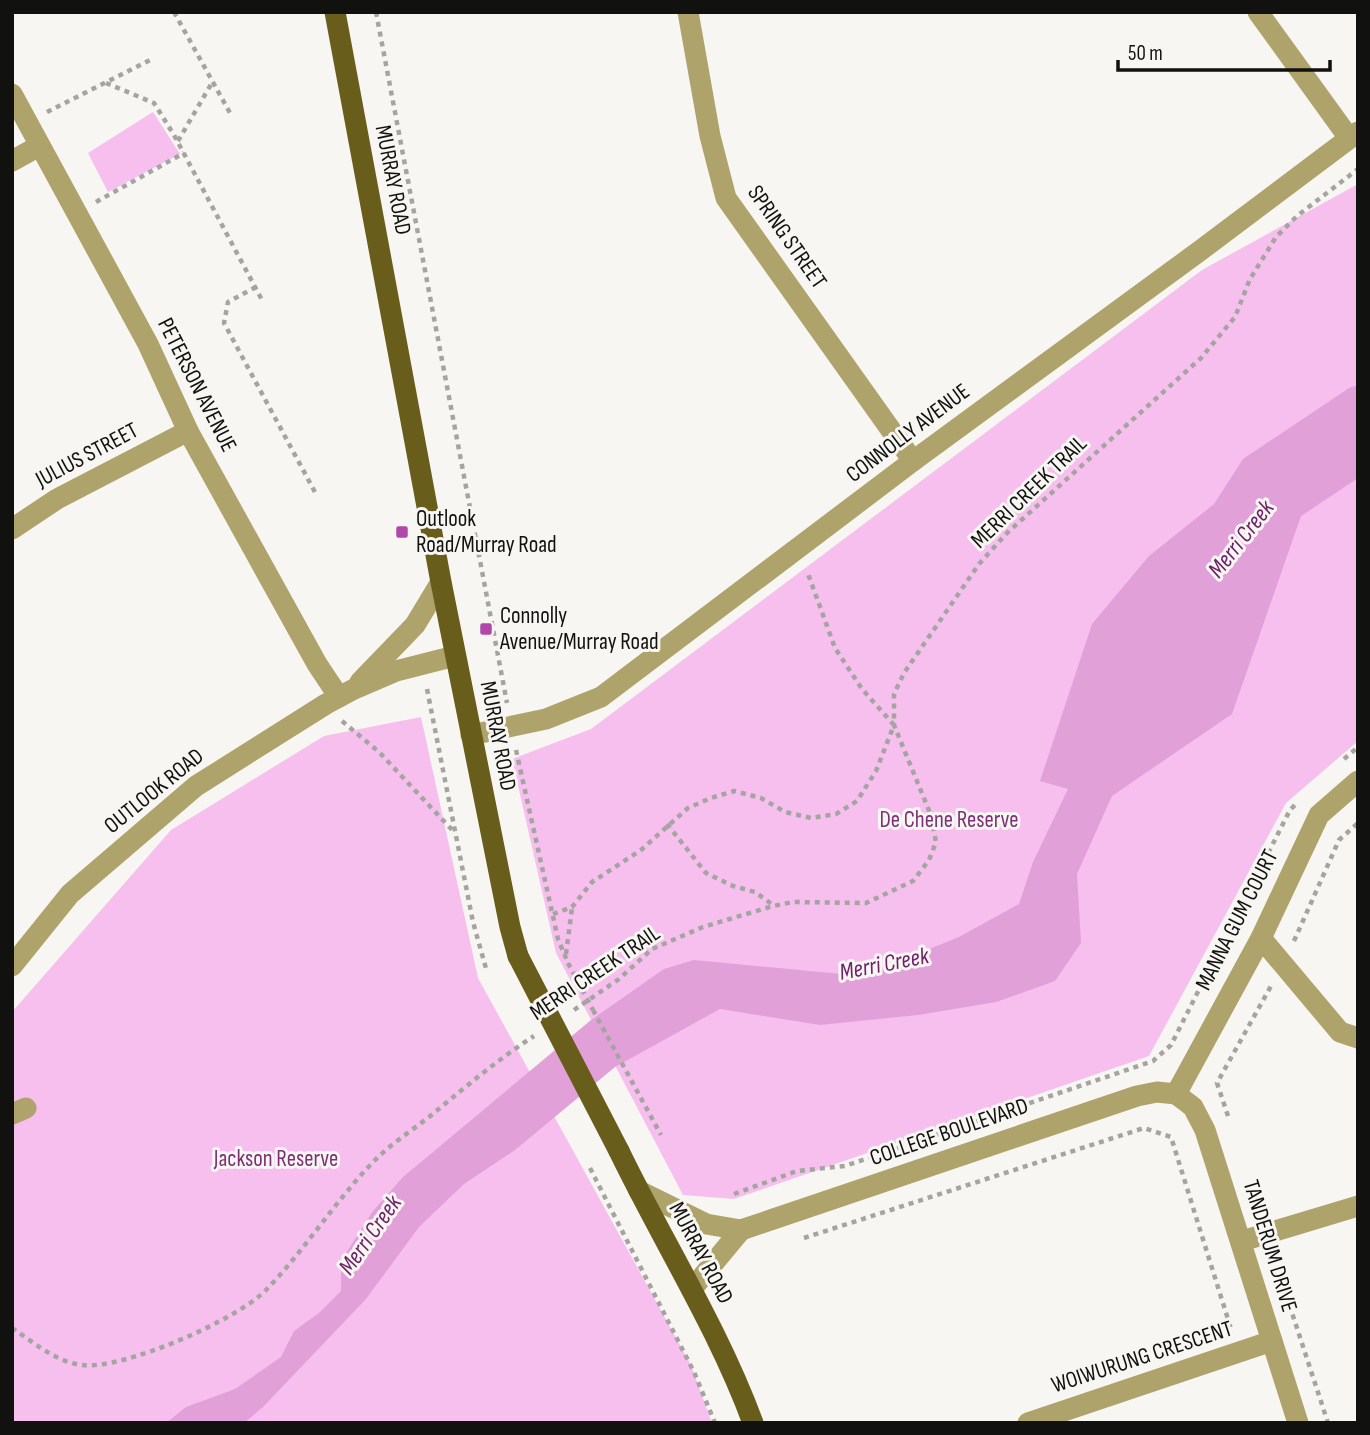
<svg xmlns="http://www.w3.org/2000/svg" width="1370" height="1435" viewBox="0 0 1370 1435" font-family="'Sofia Sans Condensed',sans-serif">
  <rect width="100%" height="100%" fill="#f7f6f2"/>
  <g fill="#f6bfee">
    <path d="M 153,112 L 180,154 L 108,192 L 88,153 Z"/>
    <path d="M 1358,184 L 1358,741 L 1286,803 L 1149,1056 L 734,1199 L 683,1195 L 556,953 L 512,759 L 591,729 L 1202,270 Z"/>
    <path d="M 421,717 L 478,978 L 691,1365 L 712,1423 L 12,1423 L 12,1012 L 171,830 L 324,736 Z"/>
  </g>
  <path fill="#e2a0d9" d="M 1358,385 L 1358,478 L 1301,516 L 1232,714 L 1112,796 L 1077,874 L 1081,943 L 1055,981 L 996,1002 L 918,1015 L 820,1025 L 720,1009 L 615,1067 L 515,1150 L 464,1184 L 419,1227 L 366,1299 L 263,1407 L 244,1423 L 166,1423 L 186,1407 L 235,1389 L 281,1357 L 294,1331 L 319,1313 L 341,1291 L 341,1261 L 373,1211 L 403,1177 L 591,1020 L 664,969 L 694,960 L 863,976 L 959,937 L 1019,904 L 1033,862 L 1068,789 L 1040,781 L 1092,624 L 1149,556 L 1214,504 L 1243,459 L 1349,388 Z"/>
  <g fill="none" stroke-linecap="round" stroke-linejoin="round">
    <g stroke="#a5a4a1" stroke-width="4.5" stroke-dasharray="5 5" stroke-linecap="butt">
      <path d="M 174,12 L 230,113"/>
      <path d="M 376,12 L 507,703"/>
      <path d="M 106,83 L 154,103 L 174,135 L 262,300"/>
      <path d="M 47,112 L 154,58"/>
      <path d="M 178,141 L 213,81"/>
      <path d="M 96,202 L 184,153"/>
      <path d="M 256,287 L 228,302 L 224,323 L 316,494"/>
      <path d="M 427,689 L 473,922 L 487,972"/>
      <path d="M 342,721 L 379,752 L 455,833"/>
      <path d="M 516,750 L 558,939 L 568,963"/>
      <path d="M 1344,759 L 1358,747"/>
      <path d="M 667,824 L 706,873 L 733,886 L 755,892 L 773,905"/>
      <path d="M 553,914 L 572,907 L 592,882 L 641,850 L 688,808 L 711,798 L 734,791 L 761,798 L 785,812 L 811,818 L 836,814 L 857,801 L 876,771 L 894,725 L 862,689 L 835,648 L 807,571"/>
      <path d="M 1294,941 L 1339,840 L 1358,823"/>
      <path d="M 566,954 L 572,908"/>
      <path d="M 574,1010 L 619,979 L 652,949 L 703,927 L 773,906 L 793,902 L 866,903 L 913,881 L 929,860 L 936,842 L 930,813 L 894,725 L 894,694 L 904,673 L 979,564 L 1007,533 L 1201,358 L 1235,317 L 1250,279 L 1276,237 L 1297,216 L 1358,169"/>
      <path d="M 593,1010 L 661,1135"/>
      <path d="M 1228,1116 L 1217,1083 L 1271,986"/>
      <path d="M 590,1168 L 694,1372 L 715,1423"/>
      <path d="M 734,1194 L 797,1171 L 845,1166 L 1153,1061 L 1171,1045 L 1290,810 L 1297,803"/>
      <path d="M 804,1238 L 1144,1128 L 1171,1137 L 1232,1332"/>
      <path d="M 1277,1267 L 1328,1423"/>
      <path d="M 12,1328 C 33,1342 56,1362 82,1365 C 123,1370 237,1320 266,1290 C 305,1250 335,1201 375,1160 C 391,1144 411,1131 429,1117 C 463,1089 497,1060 534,1036"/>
    </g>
    <g stroke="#ada36b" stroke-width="21">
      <path d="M 688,12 L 710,136 L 726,198 L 913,461"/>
      <path d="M 1258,12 L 1349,138"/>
      <path d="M 12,94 L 148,344 L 188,431 L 317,664 L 339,697"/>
      <path d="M 12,161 L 39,146"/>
      <path d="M 12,529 L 57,499 L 188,431"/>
      <path d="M 360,682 L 415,625 L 441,582"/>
      <path d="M 471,735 L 546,719 L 601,697 L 913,461 L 1201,250 L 1358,132"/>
      <path d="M 1261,938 L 1340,1032 L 1358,1038"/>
      <path d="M 12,966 L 70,894 L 196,786 L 326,704 L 354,689 L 396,671 L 455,656"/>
      <path d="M 1176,1094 L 1261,938 L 1319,815 L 1358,781"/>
      <path d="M 1176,1094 L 1193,1107 L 1205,1130 L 1298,1423"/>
      <path d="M 12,1114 L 26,1108"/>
      <path d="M 639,1191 L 706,1224 L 741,1230 L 1137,1096 L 1157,1092 L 1176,1094"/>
      <path d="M 1242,1241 L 1358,1206"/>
      <path d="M 692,1289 L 741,1230"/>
      <path d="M 1028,1423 L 1272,1341"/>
    </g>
    <g stroke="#695d1b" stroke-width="21">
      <path d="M 335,12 L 441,582 L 510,927 L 518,956"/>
      <path d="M 619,1151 C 663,1242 718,1328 753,1423"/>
    </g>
    <path stroke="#a5a4a1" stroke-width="4.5" stroke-dasharray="5 5" stroke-linecap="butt" d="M 568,963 L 593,1010"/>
    <path stroke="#695d1b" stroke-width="21" d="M 518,956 L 619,1151"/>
  </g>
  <g fill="#b147a7" stroke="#f7f6f2" stroke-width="2.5">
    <rect x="395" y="525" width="14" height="14" rx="3.5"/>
    <rect x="479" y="622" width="14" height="14" rx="3.5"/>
  </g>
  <g text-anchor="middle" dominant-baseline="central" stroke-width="6" stroke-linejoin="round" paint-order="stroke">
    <g font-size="23" fill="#11110f" stroke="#f7f6f2">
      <text transform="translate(393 180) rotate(79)">MURRAY ROAD</text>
      <text transform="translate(787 237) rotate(55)">SPRING STREET</text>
      <text transform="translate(197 385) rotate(63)">PETERSON AVENUE</text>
      <text transform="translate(908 433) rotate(-37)">CONNOLLY AVENUE</text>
      <text transform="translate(87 455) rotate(-28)">JULIUS STREET</text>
      <text transform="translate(1029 492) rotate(-44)">MERRI CREEK TRAIL</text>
      <text transform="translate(498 736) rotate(79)">MURRAY ROAD</text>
      <text transform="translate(154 791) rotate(-39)">OUTLOOK ROAD</text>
      <text transform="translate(1237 920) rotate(-63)">MANNA GUM COURT</text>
      <text transform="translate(595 973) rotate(-34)">MERRI CREEK TRAIL</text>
      <text transform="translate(949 1132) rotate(-19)">COLLEGE BOULEVARD</text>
      <text transform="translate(1270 1246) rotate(73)">TANDERUM DRIVE</text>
      <text transform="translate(701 1253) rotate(62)">MURRAY ROAD</text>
      <text transform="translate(1142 1357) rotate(-18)">WOIWURUNG CRESCENT</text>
    </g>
    <g font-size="23" fill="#11110f" stroke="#f7f6f2" text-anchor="start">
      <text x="416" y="519">Outlook<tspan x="416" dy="26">Road/Murray Road</tspan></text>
      <text x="500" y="616">Connolly<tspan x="500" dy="26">Avenue/Murray Road</tspan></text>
    </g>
    <g font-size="23" fill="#7c3075" stroke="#f7f6f2">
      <text x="949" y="820">De Chene Reserve</text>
      <text x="276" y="1159">Jackson Reserve</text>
    </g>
    <g font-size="24" font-style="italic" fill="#6e2268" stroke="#f7f6f2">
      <text transform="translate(1241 539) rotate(-52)">Merri Creek</text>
      <text transform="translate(884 964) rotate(-11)">Merri Creek</text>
      <text transform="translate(370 1235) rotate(-55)">Merri Creek</text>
    </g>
  </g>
  <rect width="1370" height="1435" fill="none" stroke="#11110f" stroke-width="28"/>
  <path d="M1118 60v10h212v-10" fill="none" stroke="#11110f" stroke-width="3.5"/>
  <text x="1128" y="60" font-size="21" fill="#11110f" stroke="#f7f6f2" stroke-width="5" paint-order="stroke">50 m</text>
</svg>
